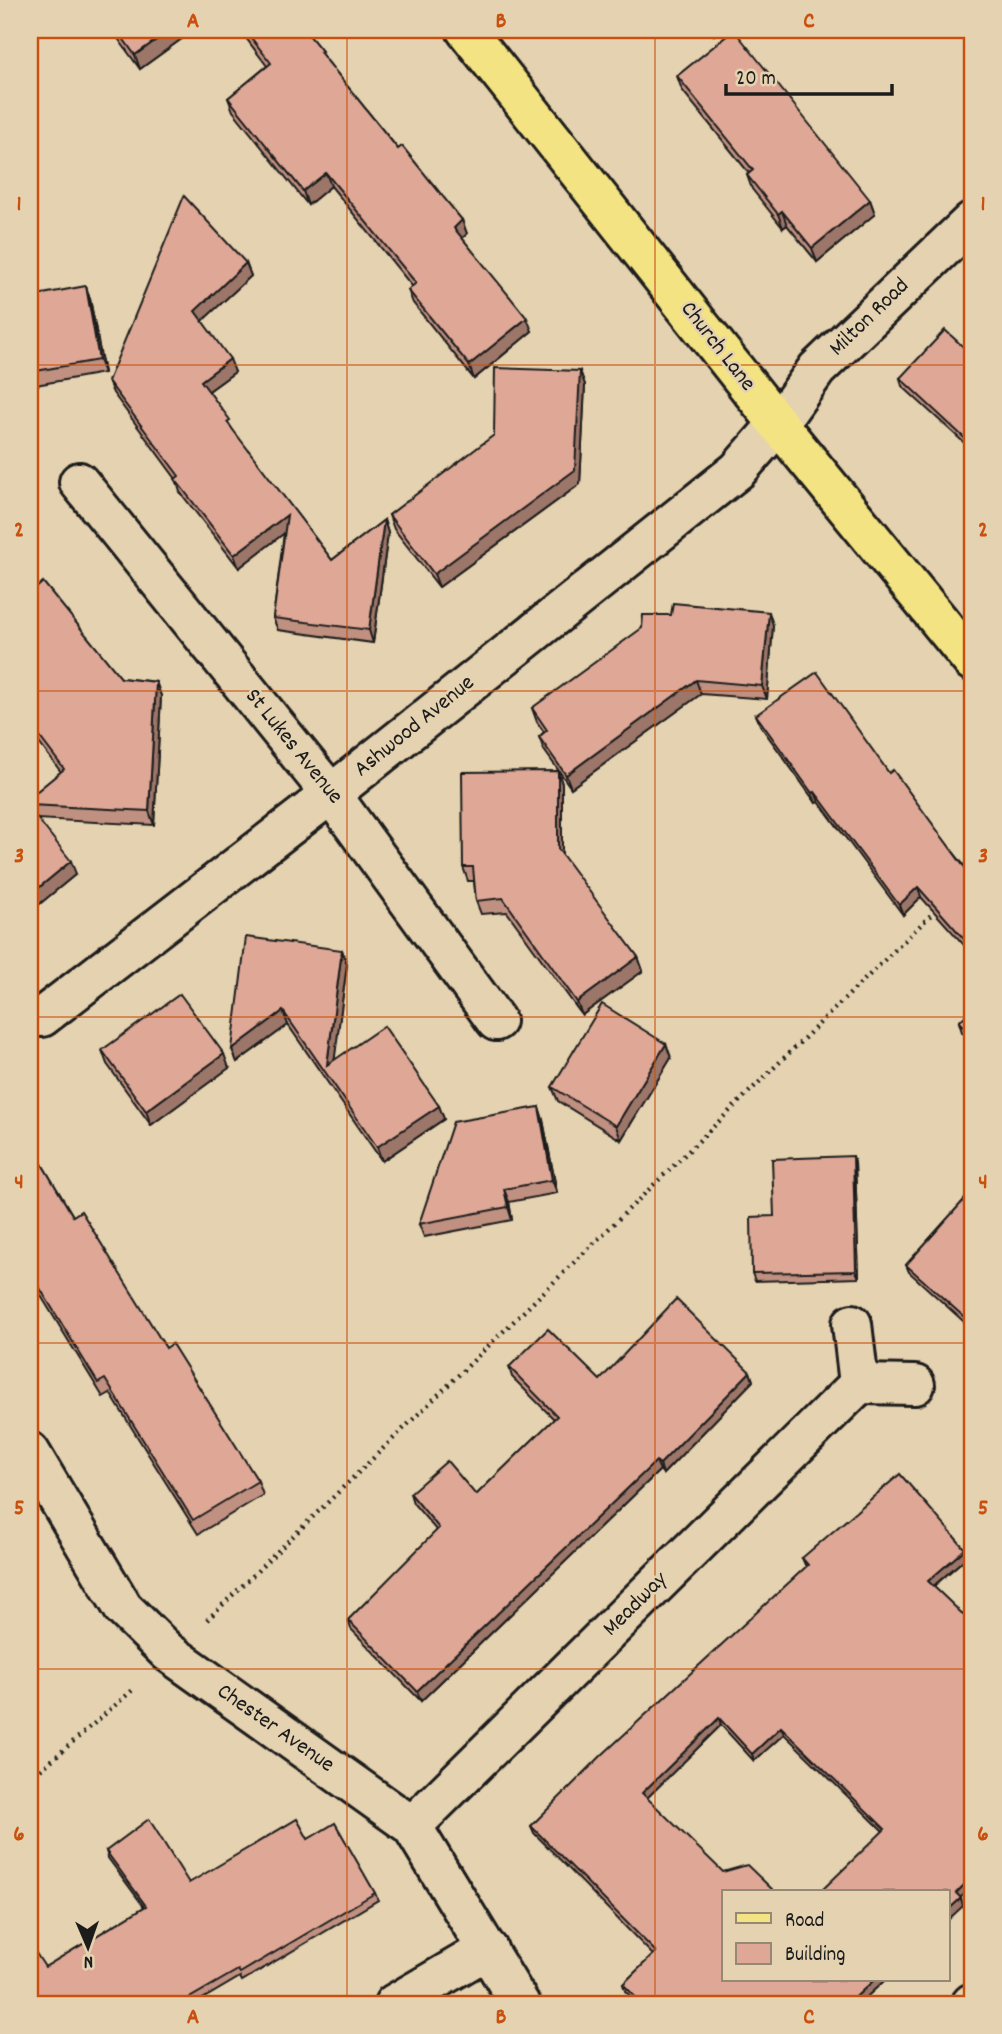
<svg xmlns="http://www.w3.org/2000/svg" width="1002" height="2034" viewBox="0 0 1002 2034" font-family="Dekko,sans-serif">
  <rect width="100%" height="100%" fill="#e5d2b0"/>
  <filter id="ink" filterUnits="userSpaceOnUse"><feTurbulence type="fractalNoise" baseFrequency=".0143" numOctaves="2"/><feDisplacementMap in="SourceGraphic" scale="14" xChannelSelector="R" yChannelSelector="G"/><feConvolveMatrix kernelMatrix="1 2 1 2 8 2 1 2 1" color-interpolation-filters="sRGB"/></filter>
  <g filter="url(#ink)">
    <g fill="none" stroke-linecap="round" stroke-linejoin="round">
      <defs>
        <g id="minor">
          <path d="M 79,482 L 331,794 L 496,1021"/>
          <path d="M 42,1017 L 331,794 L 738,470 L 778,424 L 817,369 L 972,221"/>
          <path d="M 852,1324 L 859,1384"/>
          <path d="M 859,1384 L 915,1385"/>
          <path d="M 30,1452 L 123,1608 L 168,1652 L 412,1826 L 520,2004"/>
          <path d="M 412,1826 L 859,1384"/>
          <path d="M 394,2004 L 488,1949"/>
          <path d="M 971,2004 L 972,2003"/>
        </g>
        <path id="major" d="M 466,30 L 778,424 L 972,661"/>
      </defs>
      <use href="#minor" stroke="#1c1c1c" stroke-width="44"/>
      <use href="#major" stroke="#1c1c1c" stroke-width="44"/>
      <g stroke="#1c1c1c" stroke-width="4.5" stroke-dasharray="2 5" stroke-linecap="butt">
        <path d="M 207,1620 L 938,908"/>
        <path d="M 30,1779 L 135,1688"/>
      </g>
      <use href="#minor" stroke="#e5d2b0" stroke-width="38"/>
      <use href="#major" stroke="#f4e382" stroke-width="38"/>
    </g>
    <g fill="#c09081" stroke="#1c1c1c" stroke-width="2">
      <path d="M 112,30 L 194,30 L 140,69 Z"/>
      <path d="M 240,30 L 305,30 L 324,58 L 398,149 L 462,220 L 467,234 L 462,238 L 532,331 L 474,379 L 413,303 L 408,290 L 412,286 L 331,186 L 308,205 L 233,111 L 228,98 L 267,66 Z"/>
      <path d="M 677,76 L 870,200 L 875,214 L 817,262 L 787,225 L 783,228 L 752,189 L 747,175 L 749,173 L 682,90 Z"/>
      <path d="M 246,263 L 251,276 L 202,321 L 235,372 L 209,391 L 234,432 L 332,560 L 384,520 L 388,533 L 373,643 L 278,630 L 273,618 L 284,533 L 239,568 L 180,492 L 176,479 L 113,393 L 108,381 Z"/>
      <path d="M 30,285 L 39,294 L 90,299 L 104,373 L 30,386 Z"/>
      <path d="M 972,355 L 972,450 L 902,386 L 900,378 Z"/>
      <path d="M 580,371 L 585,385 L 580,484 L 439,587 L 394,529 L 389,515 Z"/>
      <path d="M 30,585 L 121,678 L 156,682 L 161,696 L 154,825 L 37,819 L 76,874 L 30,912 L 30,797 L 61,772 L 30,731 Z"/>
      <path d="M 773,625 L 767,699 L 701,694 L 571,788 L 544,750 L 539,737 L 544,732 L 537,722 L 532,708 Z"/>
      <path d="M 756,715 L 889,773 L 972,875 L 972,954 L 921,897 L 903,915 L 819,802 L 816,803 L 760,725 Z"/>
      <path d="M 558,771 L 562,784 L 562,856 L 638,957 L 643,971 L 582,1015 L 507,912 L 481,914 L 476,901 L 474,881 L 468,881 L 463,867 Z"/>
      <path d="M 342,950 L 347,964 L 334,1060 L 439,1106 L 444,1119 L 382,1161 L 288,1025 L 237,1062 L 232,1049 Z"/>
      <path d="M 972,1009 L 972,1042 L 962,1032 L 959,1022 Z"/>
      <path d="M 666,1044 L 671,1058 L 621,1140 L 558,1101 L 552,1087 Z"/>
      <path d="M 102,1050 L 229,1068 L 151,1125 L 107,1064 Z"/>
      <path d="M 539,1107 L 543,1120 L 557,1193 L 509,1202 L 512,1220 L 424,1237 L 419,1224 Z"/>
      <path d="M 30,1144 L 73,1216 L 166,1348 L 258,1481 L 263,1495 L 198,1534 L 110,1393 L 103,1397 L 30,1278 Z"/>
      <path d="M 855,1163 L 859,1278 L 755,1281 L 752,1273 L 774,1216 Z"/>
      <path d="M 972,1191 L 972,1329 L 909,1272 L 906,1265 Z"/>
      <path d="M 509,1367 L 600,1380 L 750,1372 L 753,1381 L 663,1474 L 660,1470 L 421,1701 L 351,1629 L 348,1620 L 437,1531 L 413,1503 L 410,1493 L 476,1495 L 554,1419 L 512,1377 Z"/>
      <path d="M 968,1556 L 934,1586 L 961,1898 L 963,1906 L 883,1831 L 784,1734 L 754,1761 L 721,1725 L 647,1798 L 724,1980 L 885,1980 L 859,2004 L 638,2004 L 625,1991 L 623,1984 L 653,1955 L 534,1833 L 531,1826 L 806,1567 L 802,1558 Z"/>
      <path d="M 30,1645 L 34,1658 L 30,1661 Z"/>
      <path d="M 308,1839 L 375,1893 L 378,1900 L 242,1981 L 240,1977 L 194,2004 L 30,2004 L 45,1967 L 144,1907 L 108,1858 L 106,1851 L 189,1883 Z"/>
    </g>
    <g fill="#9c7669" stroke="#1c1c1c" stroke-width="2">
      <path d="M 170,30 L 194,30 L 140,69 L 135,55 Z"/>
      <path d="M 712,30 L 721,30 L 714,35 Z"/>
      <path d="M 326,173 L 331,186 L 308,205 L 303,191 Z"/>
      <path d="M 870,200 L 875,214 L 817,262 L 812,248 Z"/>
      <path d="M 782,211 L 787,225 L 783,228 L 778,214 Z"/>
      <path d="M 462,220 L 467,234 L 459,241 L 454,228 Z"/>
      <path d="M 246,263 L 251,276 L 199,324 L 195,311 Z"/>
      <path d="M 86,286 L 90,299 L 104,373 L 99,360 Z"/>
      <path d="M 527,318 L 532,331 L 474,379 L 469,365 Z"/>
      <path d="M 230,359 L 235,372 L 206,393 L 201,381 Z"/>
      <path d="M 580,371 L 585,385 L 580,484 L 439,587 L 434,574 Z"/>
      <path d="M 287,515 L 291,528 L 239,568 L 234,555 Z"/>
      <path d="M 384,520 L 388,533 L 373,643 L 369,630 Z"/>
      <path d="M 769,612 L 773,625 L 767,699 L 762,686 Z"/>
      <path d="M 696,680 L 701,694 L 571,788 L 566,775 Z"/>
      <path d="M 156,682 L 161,696 L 154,825 L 149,811 Z"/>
      <path d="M 558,771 L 562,784 L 562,863 L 558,849 Z"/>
      <path d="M 815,792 L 819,802 L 816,803 L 812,793 Z"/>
      <path d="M 71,861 L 76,874 L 30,912 L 30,895 Z"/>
      <path d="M 918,887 L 921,897 L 903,915 L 899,905 Z"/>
      <path d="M 342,950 L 347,964 L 332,1079 L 327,1065 Z"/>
      <path d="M 638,957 L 643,971 L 582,1015 L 577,1002 Z"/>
      <path d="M 283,1011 L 288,1025 L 237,1062 L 232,1049 Z"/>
      <path d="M 666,1044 L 671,1058 L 621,1140 L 616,1126 Z"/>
      <path d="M 224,1054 L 229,1068 L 151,1125 L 146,1111 Z"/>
      <path d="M 439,1106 L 444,1119 L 382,1161 L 377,1147 Z"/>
      <path d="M 539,1107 L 543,1120 L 557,1193 L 552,1180 Z"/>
      <path d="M 853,1156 L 855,1163 L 859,1278 L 856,1271 Z"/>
      <path d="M 504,1189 L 509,1202 L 512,1220 L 508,1207 Z"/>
      <path d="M 750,1372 L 753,1381 L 663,1474 L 660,1464 Z"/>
      <path d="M 656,1461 L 660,1470 L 421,1701 L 417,1691 Z"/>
      <path d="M 965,1549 L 968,1556 L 931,1588 L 928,1581 Z"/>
      <path d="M 719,1718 L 721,1725 L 645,1800 L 642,1793 Z"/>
      <path d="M 781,1727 L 784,1734 L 754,1761 L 752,1754 Z"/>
      <path d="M 972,1877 L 972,1887 L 958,1900 L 956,1893 Z"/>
      <path d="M 961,1898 L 963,1906 L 948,1920 L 948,1910 Z"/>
      <path d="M 874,1980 L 885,1980 L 859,2004 L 848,2004 Z"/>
    </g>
    <g fill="#dfa896" stroke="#1c1c1c" stroke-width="2">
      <path d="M 117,30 L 170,30 L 135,55 Z"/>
      <path d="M 245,30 L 305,30 L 322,51 L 320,52 L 398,149 L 402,146 L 462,220 L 454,228 L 527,318 L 469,365 L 408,290 L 416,283 L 326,173 L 303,191 L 228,98 L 271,63 Z"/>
      <path d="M 734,30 L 870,200 L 812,248 L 782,211 L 778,214 L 747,175 L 753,170 L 677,76 Z"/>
      <path d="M 184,196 L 246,263 L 195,311 L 230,359 L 201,381 L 230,420 L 227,422 L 332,560 L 384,520 L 369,630 L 273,618 L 287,515 L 234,555 L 175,479 L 179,476 L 108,381 Z"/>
      <path d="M 35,284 L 37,295 L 86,286 L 99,360 L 30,372 L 30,285 Z"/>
      <path d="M 945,330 L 972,355 L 972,445 L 900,378 Z"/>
      <path d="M 495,368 L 580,371 L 575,470 L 434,574 L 389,515 L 494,435 Z"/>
      <path d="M 43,582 L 121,678 L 156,682 L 149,811 L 30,805 L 30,797 L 64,769 L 30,724 L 30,585 L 34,590 Z"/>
      <path d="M 673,603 L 769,612 L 762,686 L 696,680 L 566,775 L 539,737 L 547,730 L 532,708 L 642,628 L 643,615 L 671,615 Z"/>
      <path d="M 817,672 L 889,773 L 893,770 L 962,864 L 972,875 L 972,948 L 918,887 L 899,905 L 815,792 L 812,793 L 756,715 Z"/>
      <path d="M 558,771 L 558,849 L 638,957 L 577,1002 L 503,898 L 476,901 L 473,867 L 463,867 L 462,772 Z"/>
      <path d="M 30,809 L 71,861 L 30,895 Z"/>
      <path d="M 246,937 L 342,950 L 327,1065 L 384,1026 L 439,1106 L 377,1147 L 283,1011 L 232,1049 Z"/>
      <path d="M 180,994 L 224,1054 L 146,1111 L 102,1050 Z"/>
      <path d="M 602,1004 L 666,1044 L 616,1126 L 552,1087 Z"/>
      <path d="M 972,1009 L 972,1036 L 959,1022 Z"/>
      <path d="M 539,1107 L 552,1180 L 504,1189 L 508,1207 L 419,1224 L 453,1122 Z"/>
      <path d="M 30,1144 L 73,1216 L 81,1211 L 166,1348 L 172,1344 L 258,1481 L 193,1520 L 105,1379 L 98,1383 L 30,1272 Z"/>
      <path d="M 853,1156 L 856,1271 L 752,1273 L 751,1217 L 774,1216 L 772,1159 Z"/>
      <path d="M 972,1191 L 972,1324 L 906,1265 Z"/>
      <path d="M 676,1299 L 750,1372 L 660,1464 L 656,1461 L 417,1691 L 348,1620 L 439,1528 L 410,1493 L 447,1461 L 476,1495 L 557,1416 L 509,1367 L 548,1329 L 600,1380 Z"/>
      <path d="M 900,1474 L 965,1549 L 928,1581 L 972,1623 L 972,1877 L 956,1893 L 961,1898 L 948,1910 L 948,1892 L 820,1892 L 885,1829 L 781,1727 L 752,1754 L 719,1718 L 642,1793 L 723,1872 L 747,1865 L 775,1892 L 724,1892 L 724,1980 L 874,1980 L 848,2004 L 642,2004 L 623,1984 L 656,1952 L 531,1826 L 602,1755 L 808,1565 L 802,1558 Z"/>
      <path d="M 149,1819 L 189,1883 L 297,1819 L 308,1839 L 335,1823 L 375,1893 L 240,1973 L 238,1970 L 179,2004 L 30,2004 L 30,1944 L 45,1967 L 146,1906 L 106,1851 Z"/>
    </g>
  </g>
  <path fill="none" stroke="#c9500e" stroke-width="2" stroke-opacity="0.55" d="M 347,30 L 347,2004M 655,30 L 655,2004M 30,365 L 972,365M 30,691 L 972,691M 30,1017 L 972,1017M 30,1343 L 972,1343M 30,1669 L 972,1669"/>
  <g text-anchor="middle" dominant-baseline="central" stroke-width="5" stroke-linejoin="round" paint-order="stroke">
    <g font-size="23" fill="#1c1c1c" stroke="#e5d2b0">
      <text transform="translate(870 318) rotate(-44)">Milton Road</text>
      <text transform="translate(717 347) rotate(52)">Church Lane</text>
      <text transform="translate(415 727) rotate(-39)">Ashwood Avenue</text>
      <text transform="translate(293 747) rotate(51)">St Lukes Avenue</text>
      <text transform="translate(636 1605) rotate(-45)">Meadway</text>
      <text transform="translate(275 1729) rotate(35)">Chester Avenue</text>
    </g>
  </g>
  <rect width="1002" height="2034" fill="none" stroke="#e5d2b0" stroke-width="77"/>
  <rect x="722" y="1890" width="228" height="91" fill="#e5d2b0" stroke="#958975" stroke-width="2"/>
  <rect x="736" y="1913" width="35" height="10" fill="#f4e382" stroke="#958975" stroke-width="2"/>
  <text x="785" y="1926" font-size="21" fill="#1c1c1c">Road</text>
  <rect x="736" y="1943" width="35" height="21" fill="#dfa896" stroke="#958975" stroke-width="2"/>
  <text x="785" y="1960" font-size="21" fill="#1c1c1c">Building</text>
  <g transform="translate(88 1947) rotate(178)" stroke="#e5d2b0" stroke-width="5" paint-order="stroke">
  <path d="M0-5L12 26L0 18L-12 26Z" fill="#1c1c1c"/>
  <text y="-10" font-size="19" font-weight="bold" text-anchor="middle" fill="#1c1c1c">N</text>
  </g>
  <path d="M726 84v10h166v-10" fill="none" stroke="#1c1c1c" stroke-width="3.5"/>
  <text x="736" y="84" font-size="21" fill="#1c1c1c" stroke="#e5d2b0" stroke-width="5" paint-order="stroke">20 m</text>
  <rect x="38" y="38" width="926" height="1958" fill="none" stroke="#c9500e" stroke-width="2.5"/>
  <g font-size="23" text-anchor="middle" font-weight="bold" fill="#c9500e">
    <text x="193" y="27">A</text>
    <text x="501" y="27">B</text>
    <text x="809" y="27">C</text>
    <text x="19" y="210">1</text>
    <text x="983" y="210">1</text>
    <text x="19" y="536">2</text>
    <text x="983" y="536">2</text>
    <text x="19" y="862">3</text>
    <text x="983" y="862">3</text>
    <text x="19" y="1188">4</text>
    <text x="983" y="1188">4</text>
    <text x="19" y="1514">5</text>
    <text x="983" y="1514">5</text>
    <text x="19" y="1840">6</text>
    <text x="983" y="1840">6</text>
    <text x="193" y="2023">A</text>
    <text x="501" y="2023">B</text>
    <text x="809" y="2023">C</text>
  </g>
</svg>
